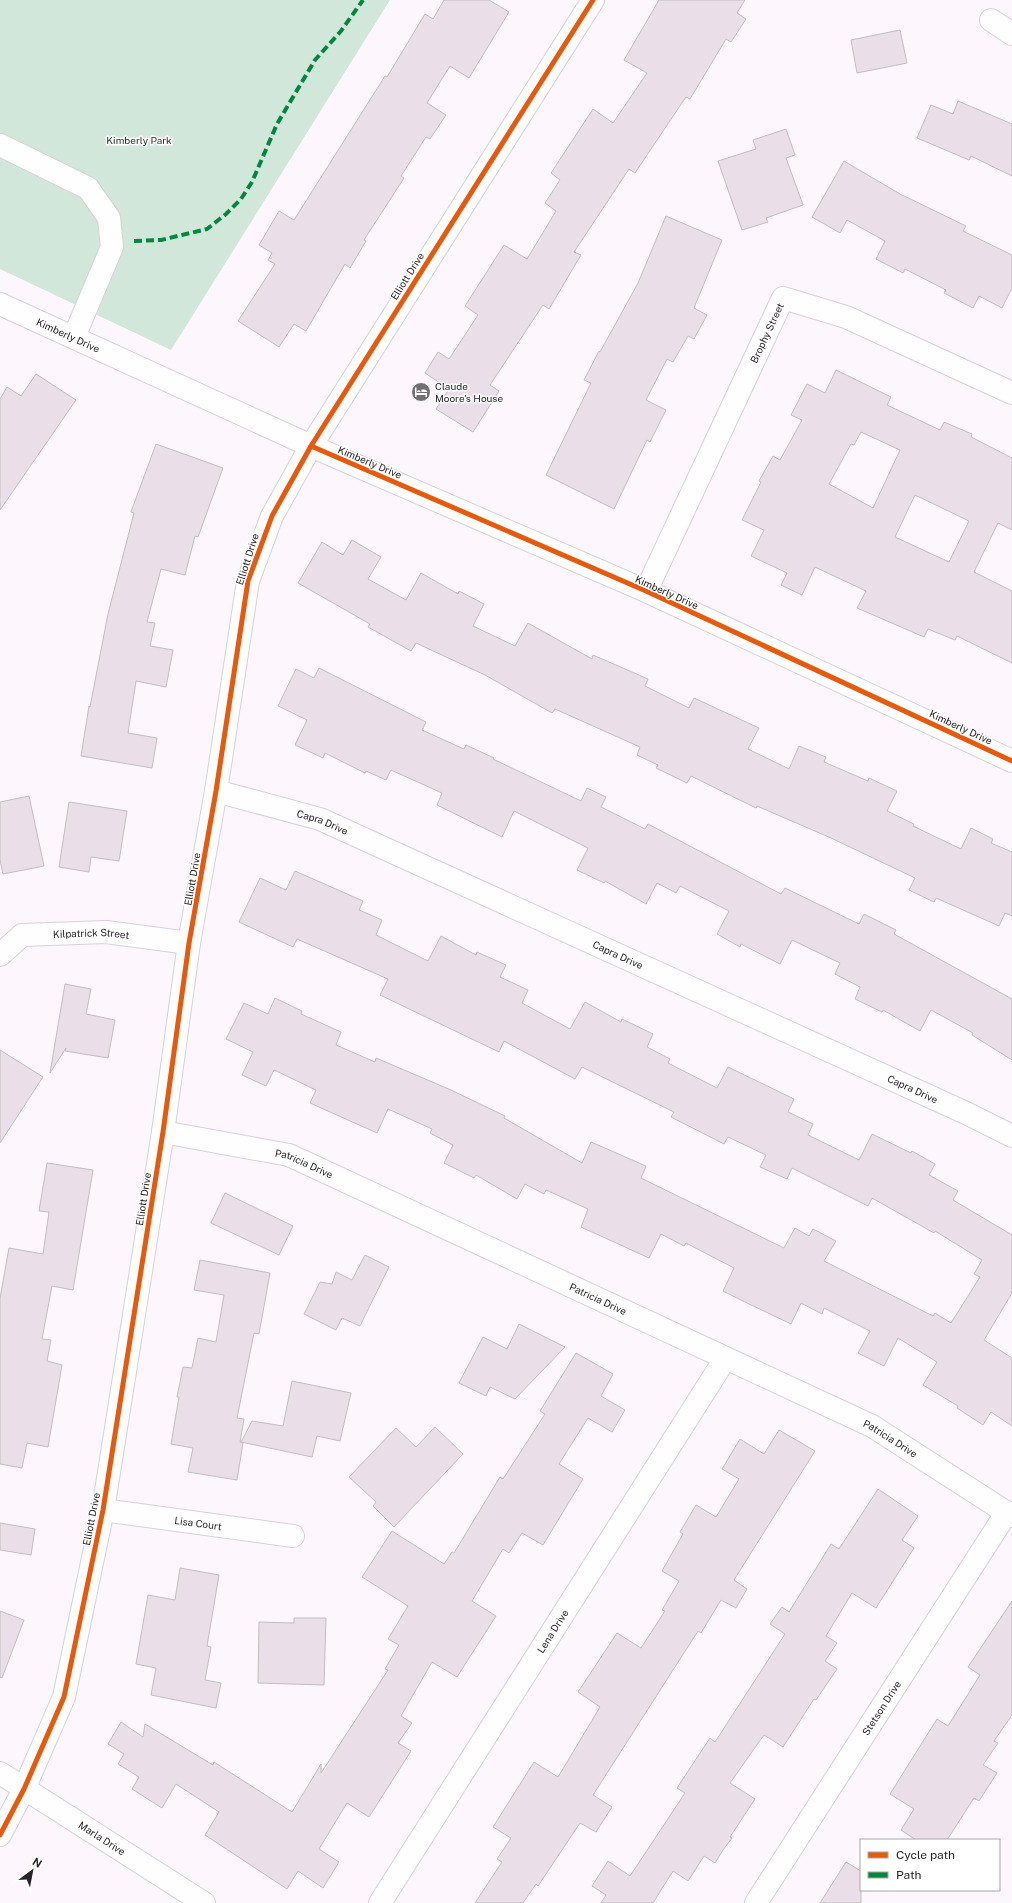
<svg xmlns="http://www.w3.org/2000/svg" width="1012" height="1903" viewBox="0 0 1012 1903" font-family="'Public Sans',sans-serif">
  <rect width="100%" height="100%" fill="#fdf7fd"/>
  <path fill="#d1e7da" d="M 0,0 L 390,0 L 171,350 L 0,269 Z"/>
  <g fill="#eadfe9" stroke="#c1bdc1" fill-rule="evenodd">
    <path d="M 444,0 L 489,0 L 509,12 L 469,78 L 450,66 L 427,103 L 446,115 L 430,139 L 426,137 L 401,176 L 404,178 L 364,240 L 366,241 L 350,268 L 345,264 L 306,331 L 294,324 L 279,347 L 238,321 L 275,264 L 268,260 L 272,253 L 259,245 L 279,211 L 294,220 L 385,76 L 387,77 L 425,14 L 433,19 Z"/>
    <path d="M 659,0 L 745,0 L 737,13 L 746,19 L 731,42 L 726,39 L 690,99 L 686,97 L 635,173 L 629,169 L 574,252 L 581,255 L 549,309 L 543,305 L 490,385 L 499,391 L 473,432 L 436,409 L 449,389 L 425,373 L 438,352 L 449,359 L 478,315 L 465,306 L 504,245 L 527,259 L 556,211 L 545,203 L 560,180 L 551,173 L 593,109 L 613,123 L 647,73 L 624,60 Z"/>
    <path d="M 900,30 L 907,63 L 857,73 L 851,40 Z"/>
    <path d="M 958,101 L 1012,124 L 1012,176 L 971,156 L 969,160 L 917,138 L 931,105 L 953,114 Z"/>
    <path d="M 786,129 L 795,155 L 786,158 L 803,205 L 766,218 L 768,222 L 742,230 L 718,161 L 756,149 L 753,140 Z"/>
    <path d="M 844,161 L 900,194 L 966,226 L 963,231 L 1012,255 L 1012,288 L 1002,308 L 979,296 L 973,308 L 944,293 L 946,290 L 905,269 L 903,273 L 876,259 L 885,241 L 847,220 L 840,233 L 812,217 Z"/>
    <path d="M 666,216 L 722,240 L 694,308 L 707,315 L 694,339 L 688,336 L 673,362 L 667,359 L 646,400 L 666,410 L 650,442 L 647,440 L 614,509 L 546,475 L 591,383 L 584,380 L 599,351 L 600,352 L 638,283 Z"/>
    <path d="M 836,370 L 891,397 L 887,405 L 940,430 L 944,422 L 972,434 L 971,437 L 1012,458 L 1012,530 L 998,523 L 974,572 L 1012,591 L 1012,663 L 957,636 L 955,640 L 928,629 L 924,637 L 857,608 L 866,591 L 815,567 L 802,595 L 781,585 L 787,573 L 751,556 L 764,530 L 742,520 L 761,482 L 759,481 L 773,456 L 780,460 L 802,420 L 791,415 L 807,384 L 825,393 ZM 861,432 L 900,450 L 873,508 L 829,484 L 851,444 L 854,445 ZM 915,495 L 969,521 L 949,562 L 895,537 Z"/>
    <path d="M 36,374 L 76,400 L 0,510 L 0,399 L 7,387 L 21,396 Z"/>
    <path d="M 156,444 L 223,468 L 198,537 L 195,536 L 185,575 L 161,569 L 147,622 L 155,623 L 150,646 L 173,650 L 166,687 L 136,681 L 128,733 L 157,738 L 152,768 L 81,756 L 89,706 L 90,707 L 108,614 L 134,513 L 131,512 Z"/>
    <path d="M 352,540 L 381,557 L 368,579 L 406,600 L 421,573 L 458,594 L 459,591 L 484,604 L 473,626 L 515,646 L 528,623 L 592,659 L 593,655 L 648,679 L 645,686 L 689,708 L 694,698 L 759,728 L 748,749 L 789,769 L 799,746 L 826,757 L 824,762 L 868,781 L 869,778 L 897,791 L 887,811 L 914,824 L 913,826 L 961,849 L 971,828 L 993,839 L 991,843 L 1012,852 L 1012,916 L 1005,913 L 999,926 L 936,898 L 934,902 L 909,890 L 915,878 L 831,838 L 757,806 L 756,808 L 691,776 L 687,783 L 656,768 L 658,765 L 637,755 L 640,747 L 555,709 L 552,713 L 485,675 L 416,643 L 411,651 L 368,627 L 370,624 L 298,583 L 322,542 L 343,555 Z"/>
    <path d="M 319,668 L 426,722 L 422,730 L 464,749 L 466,745 L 494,758 L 493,759 L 581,801 L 587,788 L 606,797 L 601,807 L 645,829 L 648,824 L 781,894 L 785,888 L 859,924 L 864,914 L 896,930 L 894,934 L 1012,999 L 1012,1060 L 972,1035 L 973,1033 L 931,1010 L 920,1031 L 883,1010 L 882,1012 L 855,999 L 860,987 L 835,974 L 840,963 L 792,940 L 780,964 L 741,944 L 740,947 L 717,934 L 729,911 L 680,886 L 676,893 L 657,883 L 646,904 L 605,881 L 604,883 L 577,870 L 588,848 L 514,811 L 502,837 L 437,805 L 442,793 L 391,770 L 386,780 L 366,771 L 365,773 L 325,753 L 323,758 L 295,745 L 307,720 L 278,706 L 296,669 L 314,678 Z"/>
    <path d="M 29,796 L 44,866 L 3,874 L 0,860 L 0,802 Z"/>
    <path d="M 69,802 L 127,811 L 119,861 L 91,857 L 89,872 L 59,867 Z"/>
    <path d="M 295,871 L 363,901 L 359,910 L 382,920 L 376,935 L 428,961 L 441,936 L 476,955 L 477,952 L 506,965 L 500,977 L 528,990 L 522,1003 L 570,1029 L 585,1002 L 621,1022 L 622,1019 L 653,1034 L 647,1047 L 670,1059 L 668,1063 L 717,1088 L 728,1067 L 794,1099 L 788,1112 L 813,1124 L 808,1135 L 859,1160 L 872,1134 L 911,1153 L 912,1151 L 935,1164 L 929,1175 L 958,1191 L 953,1200 L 1012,1235 L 1012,1293 L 984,1340 L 1012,1358 L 1012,1426 L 991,1412 L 983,1425 L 957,1408 L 958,1406 L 923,1385 L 937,1362 L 898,1338 L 884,1366 L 858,1353 L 870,1331 L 824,1308 L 822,1314 L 801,1303 L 791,1324 L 747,1303 L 723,1291 L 734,1268 L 686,1243 L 684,1246 L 661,1234 L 649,1258 L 581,1227 L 588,1209 L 546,1190 L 544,1194 L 525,1184 L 517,1199 L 476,1175 L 474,1178 L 444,1163 L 453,1145 L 430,1133 L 432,1129 L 388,1109 L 377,1133 L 310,1103 L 316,1090 L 274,1070 L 266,1086 L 242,1075 L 253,1052 L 226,1039 L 244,1003 L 268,1014 L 275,998 L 302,1011 L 301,1014 L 341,1032 L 336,1045 L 375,1062 L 376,1058 L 451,1090 L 505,1116 L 504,1118 L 582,1163 L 591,1142 L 646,1166 L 641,1178 L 784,1248 L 795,1228 L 809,1236 L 813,1229 L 836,1241 L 824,1261 L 933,1316 L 935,1313 L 951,1323 L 980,1277 L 974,1274 L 982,1260 L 935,1231 L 934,1233 L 872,1198 L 868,1206 L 792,1168 L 787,1179 L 760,1167 L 766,1155 L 728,1137 L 724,1144 L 671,1117 L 674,1112 L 582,1067 L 575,1079 L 504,1041 L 499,1052 L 380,995 L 388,979 L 297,939 L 293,947 L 239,922 L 260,878 L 286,890 Z"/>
    <path d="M 65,984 L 91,989 L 86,1014 L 115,1020 L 108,1058 L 65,1051 L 66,1048 L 50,1073 Z"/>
    <path d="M 0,1050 L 43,1077 L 0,1143 Z"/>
    <path d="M 47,1163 L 93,1170 L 73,1290 L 52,1286 L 42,1339 L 51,1340 L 47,1361 L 62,1365 L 48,1447 L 27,1443 L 22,1468 L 0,1464 L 0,1298 L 9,1248 L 43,1254 L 49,1212 L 39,1211 Z"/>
    <path d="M 225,1193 L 293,1226 L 279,1255 L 211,1223 Z"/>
    <path d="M 365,1255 L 389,1267 L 360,1326 L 342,1318 L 336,1330 L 304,1314 L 320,1282 L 332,1284 L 336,1272 L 352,1280 Z"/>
    <path d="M 200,1260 L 270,1273 L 259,1334 L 254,1333 L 237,1418 L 244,1419 L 240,1442 L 243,1443 L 237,1480 L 188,1472 L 193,1448 L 171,1444 L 179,1397 L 177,1397 L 183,1367 L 192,1368 L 198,1338 L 216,1342 L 224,1295 L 194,1290 Z"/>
    <path d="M 519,1324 L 565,1347 L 515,1399 L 490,1387 L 486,1396 L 459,1383 L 483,1337 L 507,1349 Z"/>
    <path d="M 576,1353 L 613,1374 L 601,1396 L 625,1410 L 612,1432 L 588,1418 L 559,1464 L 583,1479 L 543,1545 L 522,1533 L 509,1553 L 503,1549 L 472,1601 L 496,1616 L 457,1677 L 432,1662 L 401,1716 L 412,1723 L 398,1743 L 411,1751 L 369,1817 L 347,1803 L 319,1849 L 339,1862 L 323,1888 L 298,1871 L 287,1889 L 205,1835 L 219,1812 L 176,1784 L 162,1808 L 132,1789 L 139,1777 L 118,1764 L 124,1754 L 108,1744 L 121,1722 L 143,1737 L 145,1724 L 213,1765 L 214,1762 L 292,1812 L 321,1764 L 321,1773 L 388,1670 L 385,1669 L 399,1645 L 388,1639 L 408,1606 L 362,1577 L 392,1531 L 444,1564 L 452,1552 L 454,1553 L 500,1477 L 503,1479 L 545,1414 L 540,1411 Z"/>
    <path d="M 292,1381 L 351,1393 L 340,1441 L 317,1436 L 312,1457 L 241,1442 L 252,1421 L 283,1426 Z"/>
    <path d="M 435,1427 L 463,1454 L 394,1527 L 373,1506 L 376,1502 L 349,1477 L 396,1428 L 416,1447 Z"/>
    <path d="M 779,1430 L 815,1451 L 734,1580 L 747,1589 L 736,1608 L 721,1600 L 701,1633 L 698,1631 L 593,1795 L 612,1807 L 596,1832 L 580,1823 L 538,1886 L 536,1884 L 523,1903 L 475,1903 L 502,1862 L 497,1859 L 511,1838 L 493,1827 L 534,1762 L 558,1777 L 600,1707 L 578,1692 L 617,1633 L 641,1648 L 665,1611 L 662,1610 L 679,1581 L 662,1571 L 683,1534 L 680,1532 L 696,1505 L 716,1517 L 739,1479 L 722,1469 L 740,1439 L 764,1454 Z"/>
    <path d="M 878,1489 L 918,1516 L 902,1540 L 914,1548 L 876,1608 L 852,1593 L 826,1636 L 837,1643 L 825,1661 L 837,1669 L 816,1700 L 814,1699 L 783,1747 L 764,1735 L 730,1783 L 755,1799 L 730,1837 L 732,1838 L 723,1850 L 715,1863 L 704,1856 L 688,1881 L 673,1871 L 653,1903 L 601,1903 L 606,1895 L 592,1886 L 608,1861 L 630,1876 L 685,1793 L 677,1788 L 710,1738 L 715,1742 L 785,1634 L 770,1624 L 782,1607 L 789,1612 L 831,1544 L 839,1549 Z"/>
    <path d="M 0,1523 L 35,1529 L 31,1555 L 0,1550 Z"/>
    <path d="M 180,1568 L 219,1575 L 207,1646 L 211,1647 L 205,1680 L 221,1683 L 216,1708 L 151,1695 L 156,1668 L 136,1664 L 148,1595 L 175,1600 Z"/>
    <path d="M 1012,1601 L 1012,1715 L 994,1741 L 998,1743 L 983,1765 L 997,1773 L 979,1801 L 974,1798 L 947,1840 L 916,1840 L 901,1830 L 914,1809 L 890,1794 L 937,1719 L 948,1726 L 980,1675 L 968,1667 Z"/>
    <path d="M 0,1611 L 24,1620 L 2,1678 L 0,1677 Z"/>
    <path d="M 294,1618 L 326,1618 L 324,1685 L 258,1683 L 259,1622 L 294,1623 Z"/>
    <path d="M 846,1862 L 861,1871 L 861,1903 L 820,1903 Z"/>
  </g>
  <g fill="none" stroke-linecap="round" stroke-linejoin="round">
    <defs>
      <g id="minor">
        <path d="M 991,20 L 1012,34"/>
        <path d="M 0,145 L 88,188 L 109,218 L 112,247 L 74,337"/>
        <path id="s1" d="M 0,304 L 311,446 L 646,591 L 1012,761"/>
        <path id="s2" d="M 646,591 L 783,298 L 846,317 L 1012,393"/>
        <path id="s3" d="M 216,791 L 320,819 L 966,1113 L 1012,1136"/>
        <path id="s4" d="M 0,955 L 22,935 L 106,932 L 189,943"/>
        <path id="s5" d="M 163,1132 L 289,1155 L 872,1426 L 1012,1516"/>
        <path id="s6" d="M 103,1510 L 293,1536"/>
        <path id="s7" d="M 0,1773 L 204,1903"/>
        <path d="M 0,1835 L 24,1789 L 64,1697 L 103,1510 L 163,1132 L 189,943 L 216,791 L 248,581 L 272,516 L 311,446 L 593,0"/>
        <path id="s8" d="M 380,1903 L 725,1359"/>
        <path id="s9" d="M 756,1903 L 1007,1512"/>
      </g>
    </defs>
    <use href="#minor" stroke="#d7d2d7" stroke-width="24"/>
    <use href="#minor" stroke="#fffeff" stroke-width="22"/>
    <path stroke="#00873e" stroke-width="4" stroke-dasharray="8 4" stroke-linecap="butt" d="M 134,241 L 161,240 L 207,229 L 226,214 L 241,199 L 252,182 L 277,124 L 315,60 L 341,31 L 363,0"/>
    <defs>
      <g id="cycleway">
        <path d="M 311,446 L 646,591 L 1012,761"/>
        <path d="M 0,1835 L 24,1789 L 64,1697 L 103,1510 L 163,1132 L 189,943 L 216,791 L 248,581 L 272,516 L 311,446 L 593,0"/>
      </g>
    </defs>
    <use href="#cycleway" stroke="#fff" stroke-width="8"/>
    <use href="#cycleway" stroke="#e8590c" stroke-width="5"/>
  </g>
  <defs>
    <symbol id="hotel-disc" viewBox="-11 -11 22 22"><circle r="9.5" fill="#736e73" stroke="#fff"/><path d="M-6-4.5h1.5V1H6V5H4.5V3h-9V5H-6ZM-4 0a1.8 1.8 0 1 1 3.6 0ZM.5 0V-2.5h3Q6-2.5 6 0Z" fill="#fff"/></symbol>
  </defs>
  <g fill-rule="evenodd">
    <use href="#hotel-disc" x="410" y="381" width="22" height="22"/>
  </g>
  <g text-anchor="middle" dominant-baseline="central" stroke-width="3" stroke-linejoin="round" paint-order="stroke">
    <g font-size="10" fill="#0a3822" stroke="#fff">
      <text x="139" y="140">Kimberly Park</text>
    </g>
    <g font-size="10" fill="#282428" stroke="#fff">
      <text transform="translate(407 276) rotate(-58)">Elliott Drive</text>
      <text stroke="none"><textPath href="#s2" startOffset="285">Brophy Street</textPath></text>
      <text stroke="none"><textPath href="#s1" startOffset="75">Kimberly Drive</textPath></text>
      <text transform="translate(370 462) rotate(23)">Kimberly Drive</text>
      <text transform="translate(247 559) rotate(-72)">Elliott Drive</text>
      <text transform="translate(667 592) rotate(24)">Kimberly Drive</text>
      <text transform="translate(961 727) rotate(25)">Kimberly Drive</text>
      <text stroke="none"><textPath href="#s3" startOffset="111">Capra Drive</textPath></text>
      <text transform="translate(192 879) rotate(-80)">Elliott Drive</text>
      <text stroke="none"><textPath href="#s4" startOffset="99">Kilpatrick Street</textPath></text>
      <text stroke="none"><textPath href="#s3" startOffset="435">Capra Drive</textPath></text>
      <text stroke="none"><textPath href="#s3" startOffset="759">Capra Drive</textPath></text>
      <text stroke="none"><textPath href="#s5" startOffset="145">Patricia Drive</textPath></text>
      <text transform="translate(143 1199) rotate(-81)">Elliott Drive</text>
      <text stroke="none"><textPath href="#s5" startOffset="469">Patricia Drive</textPath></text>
      <text stroke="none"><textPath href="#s5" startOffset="793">Patricia Drive</textPath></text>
      <text transform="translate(91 1519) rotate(-79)">Elliott Drive</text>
      <text stroke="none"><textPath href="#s6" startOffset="96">Lisa Court</textPath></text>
      <text stroke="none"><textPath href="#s8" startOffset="322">Lena Drive</textPath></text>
      <text stroke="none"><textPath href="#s9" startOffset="232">Stetson Drive</textPath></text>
      <text stroke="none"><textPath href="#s7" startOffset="121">Marla Drive</textPath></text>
    </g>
    <g font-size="10" fill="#282428" stroke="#fff" text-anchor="start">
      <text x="435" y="386">Claude<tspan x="435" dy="12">Moore’s House</tspan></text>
    </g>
  </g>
  <rect x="860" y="1839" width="140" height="52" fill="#ffffff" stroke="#a9a7a9"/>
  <rect x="868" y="1852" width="20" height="6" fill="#e8590c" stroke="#a9a7a9"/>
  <text x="896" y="1859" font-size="12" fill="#282428">Cycle path</text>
  <rect x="868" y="1872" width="20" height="6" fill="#00873e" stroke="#a9a7a9"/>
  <text x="896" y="1879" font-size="12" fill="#282428">Path</text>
  <g transform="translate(32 1871) rotate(32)" stroke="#ffffff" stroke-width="3" paint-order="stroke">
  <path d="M0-3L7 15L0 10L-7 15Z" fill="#282428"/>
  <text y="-6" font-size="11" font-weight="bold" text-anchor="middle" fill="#282428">N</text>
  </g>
</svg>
